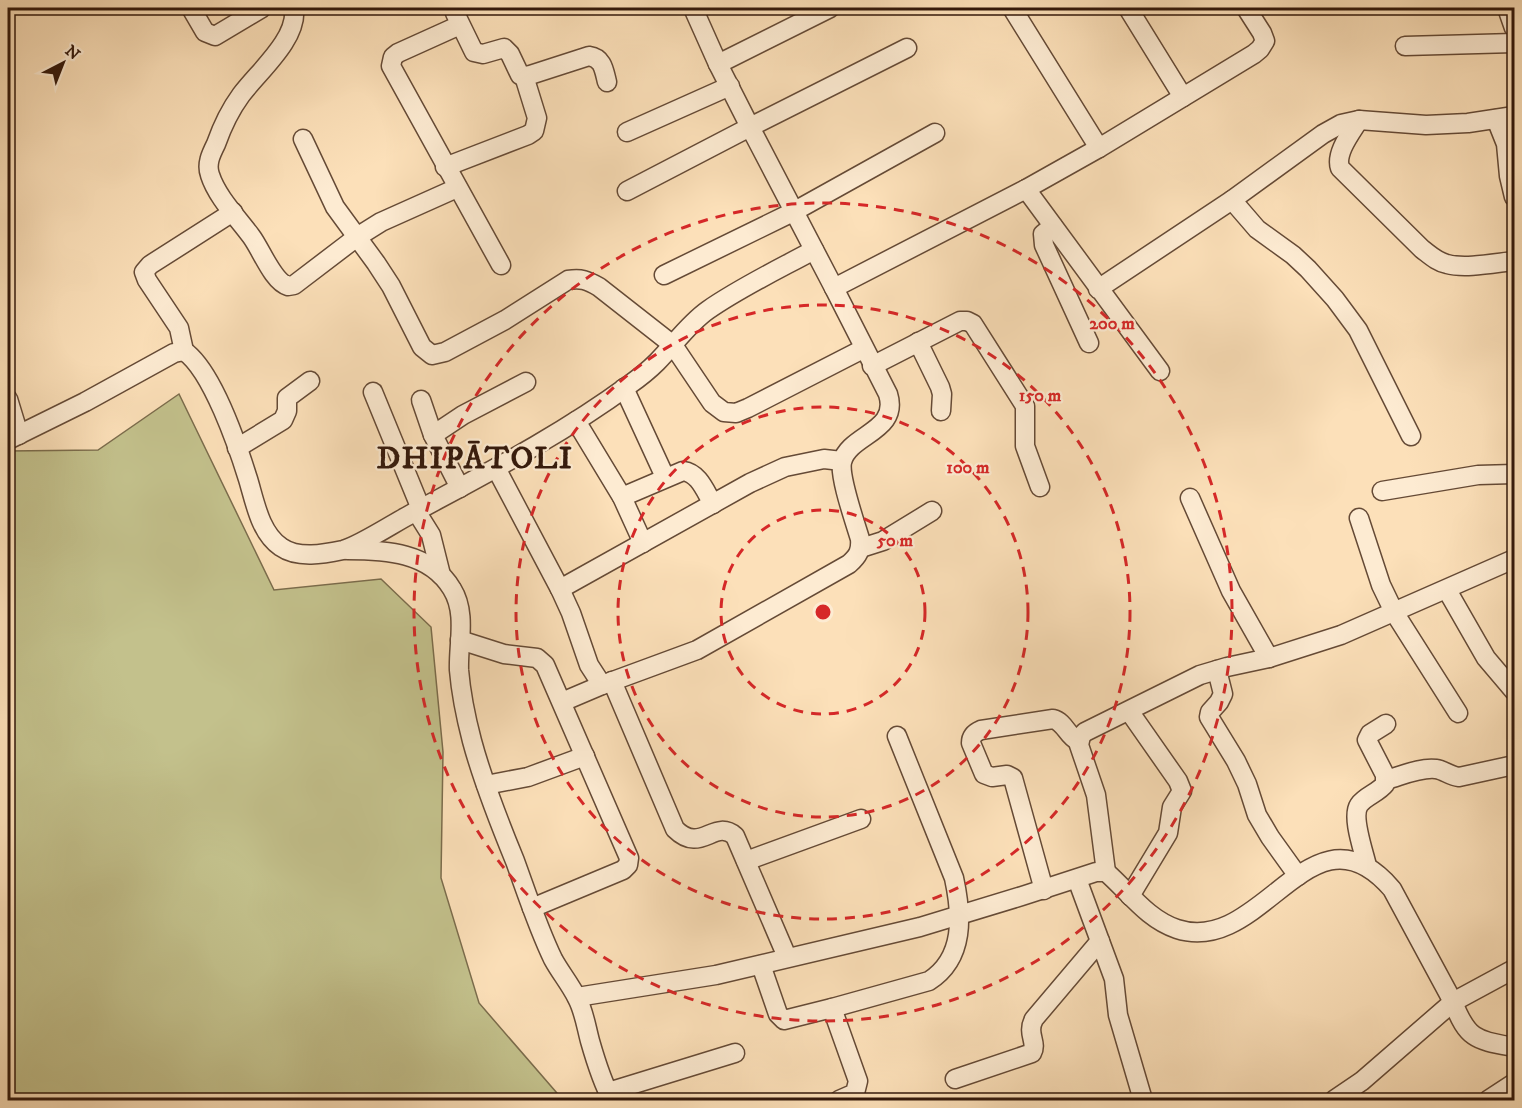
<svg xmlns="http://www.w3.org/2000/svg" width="1522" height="1108" viewBox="0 0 1522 1108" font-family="'IM FELL DW Pica',serif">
  <rect width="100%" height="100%" fill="#fce0b9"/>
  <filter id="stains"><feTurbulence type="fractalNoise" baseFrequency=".00333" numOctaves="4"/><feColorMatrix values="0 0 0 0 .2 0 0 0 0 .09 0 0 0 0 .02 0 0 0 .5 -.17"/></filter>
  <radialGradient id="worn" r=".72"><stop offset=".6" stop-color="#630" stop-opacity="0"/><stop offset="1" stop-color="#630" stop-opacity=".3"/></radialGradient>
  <path fill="#c3c18c" stroke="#7b6c4c" stroke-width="1.5" d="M 179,394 L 274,590 L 381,579 L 431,627 L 443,752 L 441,878 L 479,1003 L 563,1100 L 8,1100 L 8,451 L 98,450 Z"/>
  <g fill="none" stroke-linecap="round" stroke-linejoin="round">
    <defs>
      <g id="minor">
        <path d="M 191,8 L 205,32 L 215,36 L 262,8"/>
        <path d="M 294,8 C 298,39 259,71 241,95 C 230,110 222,127 216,144 C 211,154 206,164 210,175 C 217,197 237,217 251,236 C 261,249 273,282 288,286 L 294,285 L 357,237 L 381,222 L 457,188"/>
        <path d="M 693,8 L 718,64 L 750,127 L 907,48"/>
        <path d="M 1012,8 L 1099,148"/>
        <path d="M 1128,8 L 1183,97"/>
        <path d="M 1507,8 L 1514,28"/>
        <path d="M 455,13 L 474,52 L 483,54 L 504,48 L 510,54 L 520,75 L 527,76 L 589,56 C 603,58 604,70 607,82"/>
        <path d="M 460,25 L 398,53 L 393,57 L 391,66 L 501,265"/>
        <path d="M 1405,46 L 1514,43"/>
        <path d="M 718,64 L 830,8"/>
        <path d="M 1496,119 L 1506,144 L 1509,176 L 1514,197"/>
        <path d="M 1359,120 C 1351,133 1335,153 1340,168 L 1422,249 C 1430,255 1437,262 1447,264 C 1465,269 1495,263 1514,261"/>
        <path d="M 627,132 L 730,86"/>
        <path d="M 303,139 L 335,207 L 376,263 L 391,286 L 422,347 L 432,355 L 445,352 L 505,320 L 568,280 C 581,278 587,280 599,287 L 673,345 L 712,403 L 724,412 L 736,413 L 748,408 L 863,349"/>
        <path d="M 445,167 L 528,135 L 534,131 L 537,118 L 524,76"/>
        <path d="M 1026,189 L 1160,371"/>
        <path d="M 627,191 L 750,127 L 834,288 L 1026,189 L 1099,148 L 1254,54 L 1260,49 L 1265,41 L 1262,33 L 1246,8"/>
        <path d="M 1232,200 L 1257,229 L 1293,255 L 1308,269 L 1335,299 L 1358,330 L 1411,436"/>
        <path d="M 1053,226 L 1043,234 L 1044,245 L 1089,343"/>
        <path d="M 664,275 L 793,212 L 935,133"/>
        <path d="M 1098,289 L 1232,200 L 1323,134 L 1341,124 L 1359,120 L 1426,125 L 1468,123 L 1514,116"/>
        <path d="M 918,342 L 940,387 L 942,394 L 941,411"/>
        <path d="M 184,351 L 179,328 L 147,280 L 144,272 L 150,265 L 233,212"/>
        <path d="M 872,366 L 960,321 L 967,321 L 973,324 L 1025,406 L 1025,446 L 1040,487"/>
        <path d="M 624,388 L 665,477"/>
        <path d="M 373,392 L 421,509"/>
        <path d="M 8,399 L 19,435"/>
        <path d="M 421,400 L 433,435 L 460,488"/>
        <path d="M 576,421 L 622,497 L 643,543"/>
        <path d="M 433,435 L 463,415 L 526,382"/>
        <path d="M 8,440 L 85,402 L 174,353 L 184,351 C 212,370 238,447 248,479 C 255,502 260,533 281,547 C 298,559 324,554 343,550 C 359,546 394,523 411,514 C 485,474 561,435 629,385 C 639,378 649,370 657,362 C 674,345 688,324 708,310 C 741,287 779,269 814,250"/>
        <path d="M 237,448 L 283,420 L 287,411 L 287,398 L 310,381"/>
        <path d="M 496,468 L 560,589 L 571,613 L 589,665 L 602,685 L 697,650 L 849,564 C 858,556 861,551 860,539 C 855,522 839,477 842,462 C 849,434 900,432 888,394 L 834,288"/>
        <path d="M 1382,491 L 1478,475 L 1514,474"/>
        <path d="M 622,497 L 683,471 C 699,473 705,491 713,504"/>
        <path d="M 1190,498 L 1231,591 L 1269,658"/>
        <path d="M 416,511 L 431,535 L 441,575"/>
        <path d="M 1359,518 L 1381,585 L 1394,612 L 1458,713"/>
        <path d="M 861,548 L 883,541 L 932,511"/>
        <path d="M 347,550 C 385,550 430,552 452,589 C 467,613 458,644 459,670 C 461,694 466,718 472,741 C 483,782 499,822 515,861 C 527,894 538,928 553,959 C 560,972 570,984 577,998 C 584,1011 586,1026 590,1041 C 596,1062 602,1082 612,1100"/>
        <path d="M 560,589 L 750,483 L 785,467 L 824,459 L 842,461"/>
        <path d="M 1447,590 L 1486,658 L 1514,691"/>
        <path d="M 460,640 L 504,654 L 537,658 L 545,665 L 629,858 L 628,865 L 623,870 L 532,908"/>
        <path d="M 1217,670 L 1223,694 L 1219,702 L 1210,712 L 1209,717 L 1236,761 L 1247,784 L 1257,815 L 1270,837 L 1298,876"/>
        <path d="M 612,681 L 675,829 C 701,855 714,818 735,836 L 787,957"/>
        <path d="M 562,702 L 602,685"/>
        <path d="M 1129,711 L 1178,781 L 1182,791 L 1172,807 L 1168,833 L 1130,896"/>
        <path d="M 1386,780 C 1401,776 1420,767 1436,769 C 1444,770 1450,776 1459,777 L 1514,765"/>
        <path d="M 486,785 L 528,777 L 585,756"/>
        <path d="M 746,861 L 861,819"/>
        <path d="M 1367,866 C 1364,852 1351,817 1359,805 C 1365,796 1378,793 1385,784 L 1385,775 L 1367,740 L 1370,734 L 1386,724"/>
        <path d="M 1106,872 L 1096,795 L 1079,745 L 1081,736 L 1085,732 L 1200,675 L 1227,667 L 1269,658 L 1341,635 L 1514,559"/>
        <path d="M 1077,879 L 1114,979 L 1118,1015 L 1143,1100"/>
        <path d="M 1044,890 L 1013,778 L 1007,775 L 992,777 L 984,774 L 971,743 C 971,736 974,733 981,730 L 1053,719 C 1065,722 1067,736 1078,741"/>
        <path d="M 761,965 L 778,1014 L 784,1020 L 832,1008 L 858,1081 L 855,1093 L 839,1100"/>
        <path d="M 577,997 L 716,975 L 920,927 L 1022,896 L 1096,872 L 1106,872 C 1129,892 1147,919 1177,929 C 1263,957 1311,795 1392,889 L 1453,1002 C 1468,1040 1476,1040 1514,1047"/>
        <path d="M 832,1008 L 929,981 C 965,958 962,915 954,878 L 897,736"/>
        <path d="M 955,1079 L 1032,1053 C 1038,1042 1026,1034 1034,1019 L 1100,941"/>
        <path d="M 608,1092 L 735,1053"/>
        <path d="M 1334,1100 L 1362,1081 L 1453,1002 L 1514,969"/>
        <path d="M 1488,1100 L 1514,1083"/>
      </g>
    </defs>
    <use href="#minor" stroke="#654a36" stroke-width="21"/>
    <use href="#minor" stroke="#fdebd2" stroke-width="18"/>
  </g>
  <g fill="none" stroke="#d62828" stroke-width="3" stroke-dasharray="10 8">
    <circle cx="823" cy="612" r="102"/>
    <circle cx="823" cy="612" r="205"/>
    <circle cx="823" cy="612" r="307"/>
    <circle cx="823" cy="612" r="409"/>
  </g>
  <g text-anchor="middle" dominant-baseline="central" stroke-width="4.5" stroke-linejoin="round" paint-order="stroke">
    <g font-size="32" font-weight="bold" letter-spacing="1.5" fill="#33180b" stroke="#fdebd2">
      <text x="475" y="459">DHIPĀTOLI</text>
    </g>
  </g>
  <circle cx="823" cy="612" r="9" fill="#d62828" stroke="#fdebd2" stroke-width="3"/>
  <g font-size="18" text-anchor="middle" font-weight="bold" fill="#d62828" stroke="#fdebd2" stroke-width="4.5" stroke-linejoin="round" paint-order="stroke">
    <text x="1112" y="329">200 m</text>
    <text x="1040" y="401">150 m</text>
    <text x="968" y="473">100 m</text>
    <text x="895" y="546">50 m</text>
  </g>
  <rect width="1522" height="1108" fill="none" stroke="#fce0b9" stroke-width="30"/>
  <rect x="9" y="9" width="1504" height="1090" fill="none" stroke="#33180b" stroke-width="3"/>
  <rect x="15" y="15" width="1492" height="1078" fill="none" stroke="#33180b" stroke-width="1.5"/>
  <g transform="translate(63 63) rotate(42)" stroke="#fdebd2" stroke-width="4.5" paint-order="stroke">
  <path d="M0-4.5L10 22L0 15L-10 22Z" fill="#33180b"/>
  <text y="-9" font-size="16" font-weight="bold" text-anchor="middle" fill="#33180b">N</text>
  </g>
  <rect width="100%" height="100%" filter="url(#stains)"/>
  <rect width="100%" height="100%" fill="url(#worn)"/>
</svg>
